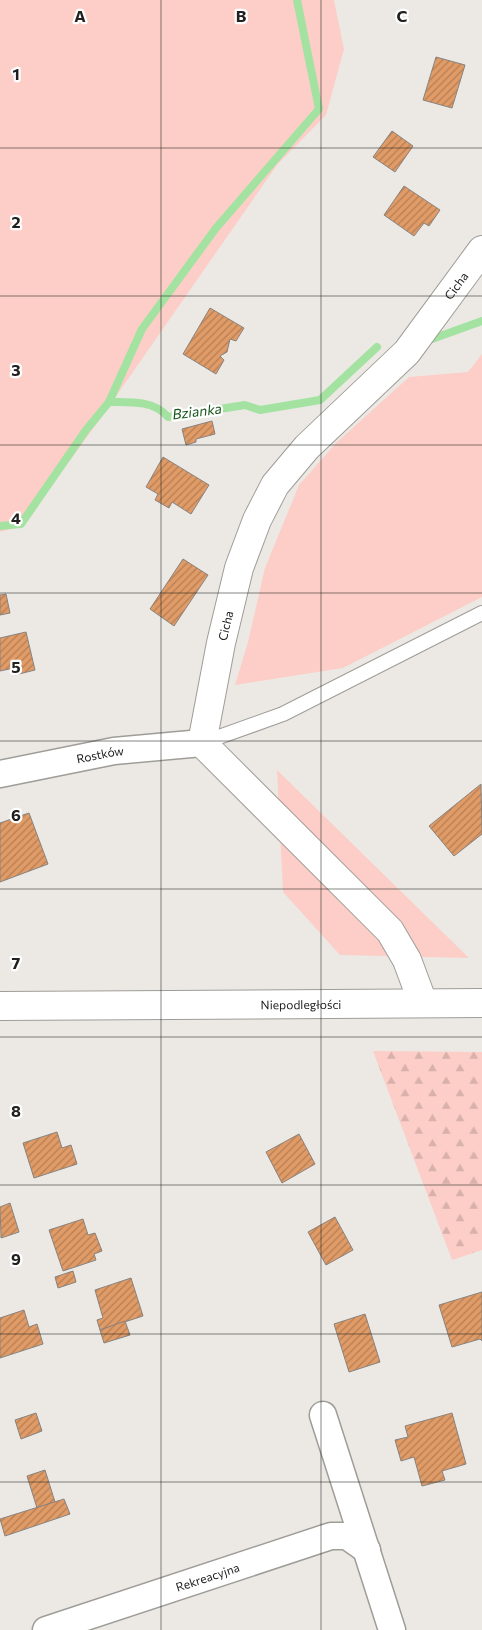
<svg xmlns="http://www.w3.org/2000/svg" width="482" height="1630" viewBox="0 0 482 1630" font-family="Commissioner,sans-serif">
  <defs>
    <pattern id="forest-firs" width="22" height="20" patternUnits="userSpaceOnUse" patternTransform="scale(1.25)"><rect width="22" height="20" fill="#fccec7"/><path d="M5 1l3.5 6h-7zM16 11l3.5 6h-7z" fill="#d8b1aa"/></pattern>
    <pattern id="building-hatch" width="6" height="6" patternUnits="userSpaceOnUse" patternTransform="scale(1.25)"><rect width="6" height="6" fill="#e09b67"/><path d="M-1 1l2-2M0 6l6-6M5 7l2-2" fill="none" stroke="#b57e54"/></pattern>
  </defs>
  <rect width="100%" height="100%" fill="#ece9e5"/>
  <g fill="#fccec7">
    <path d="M 0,0 L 334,0 L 344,49 L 326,115 L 277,165 L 103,415 L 23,525 L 0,532 Z"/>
    <path d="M 482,354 L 482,597 L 343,668 L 235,685 L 248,642 L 265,568 L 299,485 L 336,443 L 409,377 L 468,372 Z"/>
    <path d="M 277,770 L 469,958 L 340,955 L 283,892 Z"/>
  </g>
  <path fill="url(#forest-firs)" d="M 373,1051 L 482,1052 L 482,1250 L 452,1260 Z"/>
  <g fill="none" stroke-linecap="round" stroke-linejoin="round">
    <g stroke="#a4e2a2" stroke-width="8">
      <path d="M 432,339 L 482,321"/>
      <path d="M 109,402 L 142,329 L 216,228 L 319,109 L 297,0"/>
      <path d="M 0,526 L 21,524 L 86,430 L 109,402 C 129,402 154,400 168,417 L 245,405 L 260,410 L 320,400 L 377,347"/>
    </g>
  </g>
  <g fill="url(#building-hatch)" stroke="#878380">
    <path d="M 436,57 L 465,65 L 452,108 L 423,100 Z"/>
    <path d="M 392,131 L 413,146 L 395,172 L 373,157 Z"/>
    <path d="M 404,186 L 440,210 L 429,226 L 424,223 L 414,236 L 384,215 Z"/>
    <path d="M 210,308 L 244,328 L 236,341 L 230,339 L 227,352 L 220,356 L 224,360 L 216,374 L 183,354 Z"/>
    <path d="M 212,421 L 215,434 L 196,439 L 196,442 L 186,445 L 182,429 Z"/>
    <path d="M 163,457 L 209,485 L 191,514 L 172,502 L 169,508 L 155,500 L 158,494 L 146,487 Z"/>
    <path d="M 183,559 L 208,575 L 174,626 L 150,609 Z"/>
    <path d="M 6,594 L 10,613 L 0,615 L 0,595 Z"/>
    <path d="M 26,632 L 35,670 L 15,675 L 14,668 L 0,671 L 0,638 Z"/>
    <path d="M 481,784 L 482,834 L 454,856 L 429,826 Z"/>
    <path d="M 29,813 L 48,864 L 0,882 L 0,823 Z"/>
    <path d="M 57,1132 L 62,1148 L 71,1145 L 77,1164 L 34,1178 L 23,1143 Z"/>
    <path d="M 299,1134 L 315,1164 L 282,1183 L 266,1152 Z"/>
    <path d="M 10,1203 L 19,1232 L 1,1238 L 0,1207 Z"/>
    <path d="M 335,1217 L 353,1250 L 326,1265 L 308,1232 Z"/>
    <path d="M 83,1219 L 88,1235 L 95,1233 L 102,1251 L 94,1254 L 96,1260 L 63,1271 L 49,1230 Z"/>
    <path d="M 73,1271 L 76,1282 L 58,1288 L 55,1277 Z"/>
    <path d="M 131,1278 L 143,1316 L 100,1330 L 97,1320 L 103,1318 L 95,1290 Z"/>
    <path d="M 482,1292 L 482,1341 L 480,1339 L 452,1347 L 439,1305 Z"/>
    <path d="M 24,1310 L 29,1327 L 37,1324 L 43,1344 L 0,1358 L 0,1318 Z"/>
    <path d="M 365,1314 L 380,1362 L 349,1372 L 334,1324 Z"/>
    <path d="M 125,1321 L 130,1335 L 104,1343 L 100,1330 Z"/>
    <path d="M 36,1413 L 42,1431 L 21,1439 L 15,1420 Z"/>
    <path d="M 452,1413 L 466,1464 L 442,1471 L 445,1480 L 422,1486 L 414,1457 L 401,1461 L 395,1440 L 408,1437 L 405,1426 Z"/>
    <path d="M 45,1470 L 55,1502 L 37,1508 L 27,1476 Z"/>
    <path d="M 64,1499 L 70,1514 L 5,1536 L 0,1519 Z"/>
  </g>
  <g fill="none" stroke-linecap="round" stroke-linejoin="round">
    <defs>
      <path id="lane" d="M 202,743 L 283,714 L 482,613"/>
      <g id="street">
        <path id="s1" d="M 0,774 L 114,751 L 202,743"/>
        <path d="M 323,1415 L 392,1630"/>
        <path id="s2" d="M 46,1630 L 331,1536 L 347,1536 L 367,1550"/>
      </g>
      <g id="secondary">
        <path id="s3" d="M 423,1003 L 407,960 L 390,931 L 202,743 L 221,643 L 239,568 L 257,520 L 275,485 L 307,447 L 407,352 L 482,250"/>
        <path id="s4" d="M 0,1006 L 482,1003"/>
      </g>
    </defs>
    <use href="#lane" stroke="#9f9d98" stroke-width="16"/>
    <use href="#street" stroke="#9f9d98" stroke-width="29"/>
    <use href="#secondary" stroke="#9f9d98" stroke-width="30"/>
    <use href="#lane" stroke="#fff" stroke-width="14"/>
    <use href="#street" stroke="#fff" stroke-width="26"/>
    <use href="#secondary" stroke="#fff" stroke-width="28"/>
  </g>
  <path fill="none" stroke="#21201f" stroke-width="1" stroke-opacity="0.55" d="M 161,0 L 161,1630M 321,0 L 321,1630M 0,148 L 482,148M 0,296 L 482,296M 0,445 L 482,445M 0,593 L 482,593M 0,741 L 482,741M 0,889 L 482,889M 0,1037 L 482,1037M 0,1185 L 482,1185M 0,1334 L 482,1334M 0,1482 L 482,1482"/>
  <g text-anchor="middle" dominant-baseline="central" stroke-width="4.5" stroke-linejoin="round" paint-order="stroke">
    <g font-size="12" fill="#21201f" stroke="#fff">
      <text stroke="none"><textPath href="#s3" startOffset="885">Cicha</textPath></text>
      <text stroke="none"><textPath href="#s3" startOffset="465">Cicha</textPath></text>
      <text stroke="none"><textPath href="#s1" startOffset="102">Rostków</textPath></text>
      <text stroke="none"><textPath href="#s4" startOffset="301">Niepodległości</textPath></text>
      <text stroke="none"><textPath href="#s2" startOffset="170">Rekreacyjna</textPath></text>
    </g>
    <g font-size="14" font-style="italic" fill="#16541a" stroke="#fff">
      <text transform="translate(197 411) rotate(-7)">Bzianka</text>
    </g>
  </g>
  <g font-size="16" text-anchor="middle" font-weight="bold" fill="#21201f" stroke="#fff" stroke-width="4.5" stroke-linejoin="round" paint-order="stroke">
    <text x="80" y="22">A</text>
    <text x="241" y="22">B</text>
    <text x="402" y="22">C</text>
    <text x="16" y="80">1</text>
    <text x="16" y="228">2</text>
    <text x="16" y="376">3</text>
    <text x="16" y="524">4</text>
    <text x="16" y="673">5</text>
    <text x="16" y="821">6</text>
    <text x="16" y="969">7</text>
    <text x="16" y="1117">8</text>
    <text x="16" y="1265">9</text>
  </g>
</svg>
